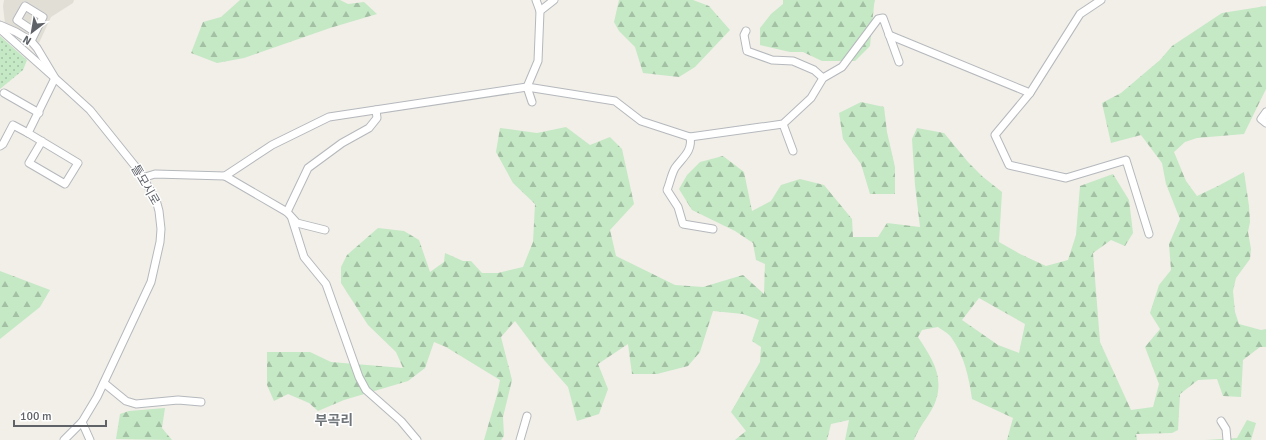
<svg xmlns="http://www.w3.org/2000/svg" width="1266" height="440" viewBox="0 0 1266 440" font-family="Signika,'Noto Sans KR',sans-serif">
  <defs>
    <pattern id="grass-dots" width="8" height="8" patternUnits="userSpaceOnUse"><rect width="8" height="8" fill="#c5e8c5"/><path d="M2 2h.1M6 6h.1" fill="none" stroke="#a3c0a4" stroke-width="1.8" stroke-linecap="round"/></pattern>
    <pattern id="forest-firs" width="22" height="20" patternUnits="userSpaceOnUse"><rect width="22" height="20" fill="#c5e8c5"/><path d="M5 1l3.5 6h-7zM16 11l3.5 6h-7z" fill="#a3c0a4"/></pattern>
  </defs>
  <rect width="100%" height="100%" fill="#f1efe8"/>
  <path fill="#e1ded6" d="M 4,0 L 74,0 L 73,3 L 51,17 L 39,43 L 5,23 L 3,6 Z"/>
  <path fill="url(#grass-dots)" d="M 0,36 L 27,60 L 23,70 L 0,89 Z"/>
  <g fill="url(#forest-firs)" fill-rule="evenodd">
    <path d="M 240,0 L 340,0 L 348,4 L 364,2 L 377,14 L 330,28 L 244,58 L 217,63 L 191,53 L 203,22 L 221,17 Z"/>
    <path d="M 619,0 L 693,0 L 709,6 L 730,30 L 695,67 L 679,77 L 643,73 L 635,47 L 619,31 L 614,22 Z"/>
    <path d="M 783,0 L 875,0 L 874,5 L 870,46 L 855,61 L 822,61 L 803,52 L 790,52 L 760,45 L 760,28 L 771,14 L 783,4 Z"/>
    <path d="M 1266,6 L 1266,89 L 1244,134 L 1197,138 L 1185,142 L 1174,152 L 1186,181 L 1197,196 L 1218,186 L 1244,172 L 1249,206 L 1250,222 L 1248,232 L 1251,249 L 1250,259 L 1236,278 L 1233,291 L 1235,312 L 1239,324 L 1261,330 L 1266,329 L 1266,347 L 1260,347 L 1243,360 L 1241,397 L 1223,396 L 1217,379 L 1198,380 L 1180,394 L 1178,430 L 1172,433 L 1136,434 L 1137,440 L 1007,440 L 1013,418 L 972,399 C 969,377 964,355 951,337 C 948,333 942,330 938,327 L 922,330 L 918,337 C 931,357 944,375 936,400 C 932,413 919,426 914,440 L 845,440 L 849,420 L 831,424 L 827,440 L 735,440 L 746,431 L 731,412 L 760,362 L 761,347 L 752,341 L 759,320 L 743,314 L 713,311 L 700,352 L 688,366 L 657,374 L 632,374 L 628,344 L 598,364 L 608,389 L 599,414 L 577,421 L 568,387 L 545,361 L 515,321 L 501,337 L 512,380 L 503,417 L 504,436 L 501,440 L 484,440 L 497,395 L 500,380 L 446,347 L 434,342 L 425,368 L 408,381 L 344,400 L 318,411 L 309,403 L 288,394 L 274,401 L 267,385 L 267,352 L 310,352 L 331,362 L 403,368 L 396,352 L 368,325 L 341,283 L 341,267 L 347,255 L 378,228 L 404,231 L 419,240 L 430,272 L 444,262 L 445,253 L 463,261 L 471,261 L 482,273 L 498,273 L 523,267 L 533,242 L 535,204 L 513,183 L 496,152 L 500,128 L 537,133 L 566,127 L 590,145 L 610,137 L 622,149 L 634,204 L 610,230 L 616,256 L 675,285 L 703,287 L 743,275 L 764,294 L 765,264 L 756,260 L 753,243 L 735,231 L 692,210 L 679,189 L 687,175 L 700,162 L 723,156 L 744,172 L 752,211 L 771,201 L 781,185 L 800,179 L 824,185 L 852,219 L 853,237 L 878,237 L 887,223 L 920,227 L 915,185 L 912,139 L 917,128 L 944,133 L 968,162 L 983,177 L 1002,192 L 999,242 L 1020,254 L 1046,266 L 1068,260 L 1076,235 L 1080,186 L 1113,174 L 1129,200 L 1133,233 L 1125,246 L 1111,240 L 1093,253 L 1100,342 L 1131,410 L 1153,407 L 1159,384 L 1145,347 L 1160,329 L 1150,313 L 1159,285 L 1171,270 L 1169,244 L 1180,219 L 1166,184 L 1162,163 L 1141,135 L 1111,143 L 1102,103 L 1121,93 L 1160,60 L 1172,46 L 1222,13 ZM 979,298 L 1025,324 L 1019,353 L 998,345 L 962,320 Z"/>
    <path d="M 861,102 L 884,107 L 887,132 L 895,167 L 895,194 L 870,194 L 861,164 L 843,139 L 839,113 Z"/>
    <path d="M 0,271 L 50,290 L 40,307 L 0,339 Z"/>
    <path d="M 165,408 L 162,428 L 172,440 L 116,439 L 120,414 L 129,411 Z"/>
    <path d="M 1247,420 L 1256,423 L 1251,440 L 1206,440 L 1237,438 Z"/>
  </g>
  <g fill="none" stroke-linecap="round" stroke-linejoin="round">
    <defs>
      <g id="minor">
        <path d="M 536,0 L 540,11"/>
        <path d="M 1101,0 L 1080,14 L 1030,93 L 995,135 L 1009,165 L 1066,178 L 1126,160 L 1149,234"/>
        <path d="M 0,25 L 16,32 L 31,41"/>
        <path d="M 0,29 L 66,88 L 90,110 L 139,171 L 156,200 L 159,211 L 161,229 L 160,242 L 151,282 L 97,397 L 82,422 L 64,440"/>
        <path d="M 746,31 L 744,35 L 747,51 L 772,60 L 793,61 L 814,70 L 823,78"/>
        <path d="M 35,32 L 17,20 L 25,6 L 43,17 L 31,41 L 37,48 L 55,78 L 28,133 L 78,163 L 65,184 L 29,163 L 42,141"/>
        <path d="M 889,35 L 1030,93"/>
        <path d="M 4,93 L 39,113"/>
        <path d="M 532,102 L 527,87 L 538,61 L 540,11 L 554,0"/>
        <path d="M 1266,112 L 1261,119 L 1266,123"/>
        <path d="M 783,124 L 793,151"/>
        <path d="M 690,137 C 693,151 682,158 675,168 C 671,175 670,183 667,190 L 678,207 L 683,224 L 713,229"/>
        <path d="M 0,146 L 3,144 L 13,125 L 28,133"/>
        <path d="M 225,176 L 287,212 L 297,223 L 325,230"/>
        <path d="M 142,178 L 155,174 L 225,176 L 272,145 L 329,117 L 527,87 L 615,101 L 641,121 L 690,137 L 783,124 L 811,98 L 823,78 L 842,67 L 878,19 L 883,18 L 899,62"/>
        <path d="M 287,212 L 308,168 L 342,143 L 369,128 L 377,118 L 376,110"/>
        <path d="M 292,219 L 304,257 L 326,284 L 359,377 L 366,390 L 401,421 L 417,440"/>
        <path d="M 104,383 L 126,401 L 136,404 L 178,400 L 201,402"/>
        <path d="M 1221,421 L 1226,429 L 1227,440"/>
        <path d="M 82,422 L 90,440"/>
        <path d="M 520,440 L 527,416"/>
      </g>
    </defs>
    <use href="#minor" stroke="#b5b8bc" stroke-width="9"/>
    <use href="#minor" stroke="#fff" stroke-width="7"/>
  </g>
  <g text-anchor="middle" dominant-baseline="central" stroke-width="3" stroke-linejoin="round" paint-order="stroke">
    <g font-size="12" fill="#5f6368" stroke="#fff">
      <text transform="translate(145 185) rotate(60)">틀모시로</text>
    </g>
    <g font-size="14" font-weight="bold" fill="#70757a" stroke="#fff">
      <text x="334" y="420">부곡리</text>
    </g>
  </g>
  <g transform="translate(32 32) rotate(211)" stroke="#ffffff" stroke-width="3" paint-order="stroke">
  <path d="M0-3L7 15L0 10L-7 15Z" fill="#5f6368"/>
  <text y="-6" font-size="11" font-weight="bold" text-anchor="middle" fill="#5f6368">N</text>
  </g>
  <path d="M14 420v6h92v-6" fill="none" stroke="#5f6368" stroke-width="2"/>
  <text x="20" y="420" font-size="12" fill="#5f6368" stroke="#ffffff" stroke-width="3" paint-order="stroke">100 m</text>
</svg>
